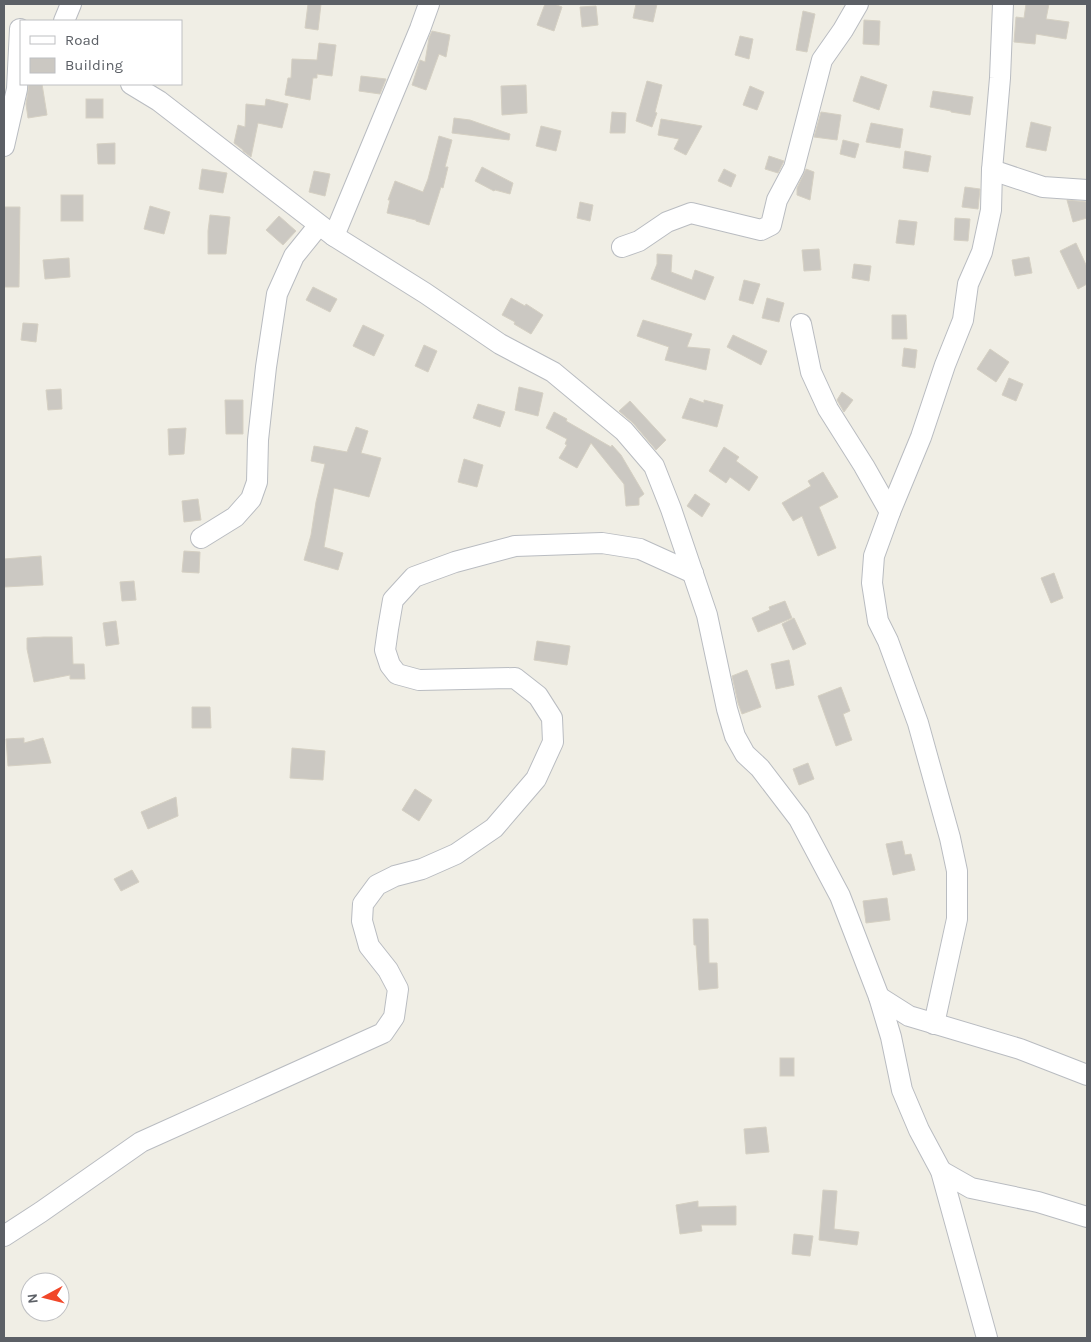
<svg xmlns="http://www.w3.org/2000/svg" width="1091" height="1342" viewBox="0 0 1091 1342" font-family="Karla,sans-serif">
  <rect width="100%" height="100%" fill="#f0eee5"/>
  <g fill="#cbc8c2" stroke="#d5d0c3">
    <path d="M 308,4 L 321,4 L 318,30 L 305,28 Z"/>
    <path d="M 545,4 L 554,4 L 562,7 L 554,31 L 537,25 Z"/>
    <path d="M 636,4 L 657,4 L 653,22 L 633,18 Z"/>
    <path d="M 1026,4 L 1049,4 L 1046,19 L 1069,22 L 1066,39 L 1036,34 L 1035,44 L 1014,42 L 1016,17 L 1024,18 Z"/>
    <path d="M 596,6 L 598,25 L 582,27 L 580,7 Z"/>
    <path d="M 803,11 L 815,14 L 807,52 L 796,50 Z"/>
    <path d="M 864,20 L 880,21 L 879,45 L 863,44 Z"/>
    <path d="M 432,31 L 450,35 L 446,57 L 439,54 L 426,90 L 412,85 L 420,60 L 425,62 L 429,38 Z"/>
    <path d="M 740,36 L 753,39 L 749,59 L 735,55 Z"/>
    <path d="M 319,43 L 336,45 L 332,76 L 317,74 L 317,78 L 313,78 L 310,100 L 285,95 L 288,78 L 291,78 L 292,59 L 317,60 Z"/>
    <path d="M 361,76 L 386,79 L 380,94 L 359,91 Z"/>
    <path d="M 861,76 L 887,85 L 879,110 L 853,101 Z"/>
    <path d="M 647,81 L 662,85 L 655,112 L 657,113 L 652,127 L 636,121 Z"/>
    <path d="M 29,84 L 42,84 L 47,115 L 28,118 L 26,104 Z"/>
    <path d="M 526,85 L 527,113 L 502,115 L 501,86 Z"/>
    <path d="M 750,86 L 764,92 L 757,110 L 743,105 Z"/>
    <path d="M 933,91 L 973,97 L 970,115 L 951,112 L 951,111 L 930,107 Z"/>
    <rect x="86" y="99" width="17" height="19"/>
    <path d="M 266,99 L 288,104 L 282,128 L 258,123 L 251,157 L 243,151 L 243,150 L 234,143 L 238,125 L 245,127 L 246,104 L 265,106 Z"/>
    <path d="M 612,112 L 626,113 L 625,133 L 610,133 Z"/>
    <path d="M 821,112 L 841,115 L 837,140 L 814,137 Z"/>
    <path d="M 454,118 L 470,120 L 510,134 L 509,140 L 452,133 Z"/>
    <path d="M 661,119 L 702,126 L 686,155 L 674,149 L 679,139 L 658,135 Z"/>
    <path d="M 1031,122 L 1051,127 L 1046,151 L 1026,147 Z"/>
    <path d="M 871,123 L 903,129 L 900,148 L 866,142 Z"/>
    <path d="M 541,126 L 561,131 L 556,151 L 536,146 Z"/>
    <path d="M 439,136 L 452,140 L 445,167 L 448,167 L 443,188 L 441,187 L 429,225 L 416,221 L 416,220 L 387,213 L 390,200 L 388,200 L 395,181 L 423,192 L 428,179 Z"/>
    <path d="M 843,140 L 859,144 L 855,158 L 840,154 Z"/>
    <path d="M 115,143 L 115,164 L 98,164 L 97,144 Z"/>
    <path d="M 905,151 L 931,156 L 928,172 L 903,168 Z"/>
    <path d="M 769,156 L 784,161 L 778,173 L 765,169 Z"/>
    <path d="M 482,167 L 513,183 L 510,194 L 495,190 L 494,191 L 475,181 Z"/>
    <path d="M 202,169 L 227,173 L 223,193 L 199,189 Z"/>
    <path d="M 724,169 L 736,175 L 731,187 L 718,181 Z"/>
    <path d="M 806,169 L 814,172 L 810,200 L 797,195 L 797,188 Z"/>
    <path d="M 314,171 L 330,174 L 325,196 L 309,192 Z"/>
    <path d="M 965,187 L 980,189 L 978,209 L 962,207 Z"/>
    <rect x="61" y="195" width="22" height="26"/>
    <path d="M 1067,200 L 1087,202 L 1087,218 L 1073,222 Z"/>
    <path d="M 580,202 L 593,205 L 590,221 L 577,218 Z"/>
    <path d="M 150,206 L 170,212 L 164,234 L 144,229 Z"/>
    <path d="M 4,207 L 20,207 L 19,287 L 4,287 Z"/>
    <path d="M 210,215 L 230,217 L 226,254 L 208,254 L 208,231 Z"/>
    <path d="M 279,216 L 296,231 L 283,245 L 266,230 Z"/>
    <path d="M 955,218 L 970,219 L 968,241 L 954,240 Z"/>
    <path d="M 899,220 L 917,222 L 914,245 L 896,243 Z"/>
    <path d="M 1076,243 L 1087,267 L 1087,284 L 1078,289 L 1060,251 Z"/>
    <path d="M 819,249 L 821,270 L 804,271 L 802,250 Z"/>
    <path d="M 657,254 L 672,255 L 671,272 L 692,280 L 695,270 L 714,277 L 705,300 L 651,279 L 657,264 Z"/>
    <path d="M 1029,257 L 1032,273 L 1015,276 L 1012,260 Z"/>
    <path d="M 69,258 L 70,277 L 45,279 L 43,260 Z"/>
    <path d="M 854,264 L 871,266 L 869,281 L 852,278 Z"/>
    <path d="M 744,280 L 760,284 L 753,304 L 739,300 Z"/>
    <path d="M 313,287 L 337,299 L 330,312 L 306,300 Z"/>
    <path d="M 511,298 L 525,306 L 526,304 L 543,315 L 531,334 L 514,324 L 515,322 L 502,315 Z"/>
    <path d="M 767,298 L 784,303 L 779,322 L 762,318 Z"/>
    <path d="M 892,315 L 906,315 L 907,339 L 892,339 Z"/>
    <path d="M 643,320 L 692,334 L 687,347 L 710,349 L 706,370 L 665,360 L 669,347 L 637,336 Z"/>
    <path d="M 23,323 L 38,324 L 36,342 L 21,340 Z"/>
    <path d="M 363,325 L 384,335 L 374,356 L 353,346 Z"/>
    <path d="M 733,335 L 767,351 L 761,365 L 727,347 Z"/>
    <path d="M 424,345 L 437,351 L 428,372 L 415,366 Z"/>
    <path d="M 904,348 L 917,350 L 915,368 L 902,366 Z"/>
    <path d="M 990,349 L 1009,362 L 996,382 L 977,369 Z"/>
    <path d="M 1009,378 L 1023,384 L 1016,401 L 1002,395 Z"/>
    <path d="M 519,387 L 543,393 L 538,416 L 515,410 Z"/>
    <path d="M 61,389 L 62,409 L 48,410 L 46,390 Z"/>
    <path d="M 842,392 L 853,400 L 844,412 L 837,400 Z"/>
    <path d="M 690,398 L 704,403 L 704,400 L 723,405 L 717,427 L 682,418 Z"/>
    <path d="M 225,400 L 243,400 L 243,434 L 226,434 Z"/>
    <path d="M 630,401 L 666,440 L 656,450 L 633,423 L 619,411 Z"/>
    <path d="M 478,404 L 505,412 L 500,427 L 473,418 Z"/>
    <path d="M 554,412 L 567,419 L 566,421 L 611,447 L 612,445 L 621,455 L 644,494 L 639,498 L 639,505 L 626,506 L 624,484 L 591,443 L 577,468 L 559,458 L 567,445 L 565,444 L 567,439 L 546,428 Z"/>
    <path d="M 356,427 L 368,431 L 361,453 L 381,458 L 369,497 L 334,488 L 324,547 L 343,553 L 338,570 L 304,560 L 311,535 L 316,502 L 325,464 L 311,461 L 314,446 L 347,452 Z"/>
    <path d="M 186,428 L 184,454 L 169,455 L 168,429 Z"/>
    <path d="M 724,447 L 739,457 L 736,461 L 758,477 L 749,491 L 730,477 L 726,483 L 709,471 Z"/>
    <path d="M 464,459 L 483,465 L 477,487 L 458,482 Z"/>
    <path d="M 823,472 L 838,497 L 819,507 L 836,548 L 818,556 L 802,516 L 793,521 L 782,503 L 811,486 L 808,481 Z"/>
    <path d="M 695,494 L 710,504 L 702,517 L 687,506 Z"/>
    <path d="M 198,499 L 201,520 L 184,522 L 182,501 Z"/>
    <path d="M 184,551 L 200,552 L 199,573 L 182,572 Z"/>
    <path d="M 41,556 L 43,585 L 4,587 L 4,559 Z"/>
    <path d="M 1054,573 L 1063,598 L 1051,603 L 1041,578 Z"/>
    <path d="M 134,581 L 136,600 L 122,601 L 120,582 Z"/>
    <path d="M 785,601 L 792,618 L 758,632 L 752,618 L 770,610 L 769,607 Z"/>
    <path d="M 794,618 L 806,644 L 793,650 L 782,624 Z"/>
    <path d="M 116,621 L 119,644 L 106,646 L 103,623 Z"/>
    <path d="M 44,637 L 72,637 L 73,664 L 84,664 L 85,679 L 70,679 L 70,675 L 34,682 L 27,649 L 27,638 Z"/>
    <path d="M 537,641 L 570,646 L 567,665 L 534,660 Z"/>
    <path d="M 789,660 L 794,685 L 776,689 L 771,664 Z"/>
    <path d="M 747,670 L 761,707 L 742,714 L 738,703 L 732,676 Z"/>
    <path d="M 841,687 L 850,711 L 843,714 L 852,740 L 836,746 L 818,696 Z"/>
    <path d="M 192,707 L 210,707 L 211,728 L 192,728 Z"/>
    <path d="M 24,738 L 24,743 L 43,738 L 51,763 L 8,766 L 6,739 Z"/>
    <path d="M 292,748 L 325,751 L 323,780 L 290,778 Z"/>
    <path d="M 808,763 L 814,779 L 799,785 L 793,769 Z"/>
    <path d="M 415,789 L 432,800 L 419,821 L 402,810 Z"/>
    <path d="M 176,797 L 178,816 L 148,829 L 141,812 Z"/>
    <path d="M 902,841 L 905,855 L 911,854 L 915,870 L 893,875 L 886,844 Z"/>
    <path d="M 132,870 L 139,882 L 121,891 L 114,879 Z"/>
    <path d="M 887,898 L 890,920 L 866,923 L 863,901 Z"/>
    <path d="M 693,919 L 708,919 L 709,963 L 717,963 L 718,988 L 699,990 L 696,945 L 694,945 Z"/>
    <rect x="780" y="1058" width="14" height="18"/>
    <path d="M 766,1127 L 769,1152 L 746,1154 L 744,1129 Z"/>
    <path d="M 823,1190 L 837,1191 L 834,1229 L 859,1232 L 857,1245 L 819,1240 Z"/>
    <path d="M 698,1201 L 698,1207 L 736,1206 L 736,1225 L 701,1225 L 702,1231 L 680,1234 L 676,1205 Z"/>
    <path d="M 794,1234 L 813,1236 L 810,1256 L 792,1254 Z"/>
  </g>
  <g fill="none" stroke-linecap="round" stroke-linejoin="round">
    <defs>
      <g id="street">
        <path d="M 64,21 L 71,4"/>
        <path d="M 131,84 L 159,101 L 334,236 L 425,293 L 500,344 L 553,372 L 624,431 L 654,466 L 671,509 L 707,615 L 727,709 L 735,736 L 745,754 L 760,768 L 799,819 L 840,896 L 879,997 L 891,1037 L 902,1090 L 919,1130 L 941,1171 L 987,1338"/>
        <path d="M 4,146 L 17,89 L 20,29"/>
        <path d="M 992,170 L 1043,187 L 1087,190"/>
        <path d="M 334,236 L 420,29 L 429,4"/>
        <path d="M 622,247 L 639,241 L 667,222 L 691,213 L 761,230 L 771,225 L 777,200 L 794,168 L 822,60 L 843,30 L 858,4"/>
        <path d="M 801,324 L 811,372 L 828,409 L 864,466 L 890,512"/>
        <path d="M 201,538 L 235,517 L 251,499 L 257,482 L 258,440 L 266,367 L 277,294 L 294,256 L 319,225"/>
        <path d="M 879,997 L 909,1016 L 1020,1049 L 1087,1075"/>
        <path d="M 934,1024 L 957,919 L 957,871 L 950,838 L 918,723 L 888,641 L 878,621 L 872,583 L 874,556 L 890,512 L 921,437 L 945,365 L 963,320 L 968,284 L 982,252 L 991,210 L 992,170 L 1000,78 L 1003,4"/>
        <path d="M 941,1171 L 971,1188 L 1038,1202 L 1087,1217"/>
        <path d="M 4,1236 L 41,1212 L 141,1142 L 383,1033 L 394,1017 L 398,989 L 388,970 L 369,946 L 362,921 L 363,904 L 377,885 L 395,876 L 422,869 L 456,854 L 494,828 L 536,779 L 553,742 L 552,718 L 538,696 L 515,678 L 419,680 L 397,674 L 390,665 L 385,650 L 388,629 L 393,600 L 414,577 L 455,562 L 515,546 L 602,543 L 640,549 L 693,573"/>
      </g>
    </defs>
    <use href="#street" stroke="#b9bcc1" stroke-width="22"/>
    <use href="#street" stroke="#fff" stroke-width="20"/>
  </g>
  <rect width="1091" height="1342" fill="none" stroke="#5c6066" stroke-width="10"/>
  <rect x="20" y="20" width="162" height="65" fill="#ffffff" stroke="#bebfc2"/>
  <rect x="30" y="36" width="25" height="8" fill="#ffffff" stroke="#bebfc2"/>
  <text x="65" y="45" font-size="15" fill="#5c6066">Road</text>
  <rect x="30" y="58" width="25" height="15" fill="#cbc8c2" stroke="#bebfc2"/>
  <text x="65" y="70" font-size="15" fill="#5c6066">Building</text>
  <g transform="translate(45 1297) rotate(263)"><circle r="24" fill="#ffffff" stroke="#bebfc2"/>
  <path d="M0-4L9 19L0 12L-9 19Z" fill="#f14729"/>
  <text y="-8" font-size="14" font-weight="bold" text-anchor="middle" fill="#5c6066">N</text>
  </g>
</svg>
